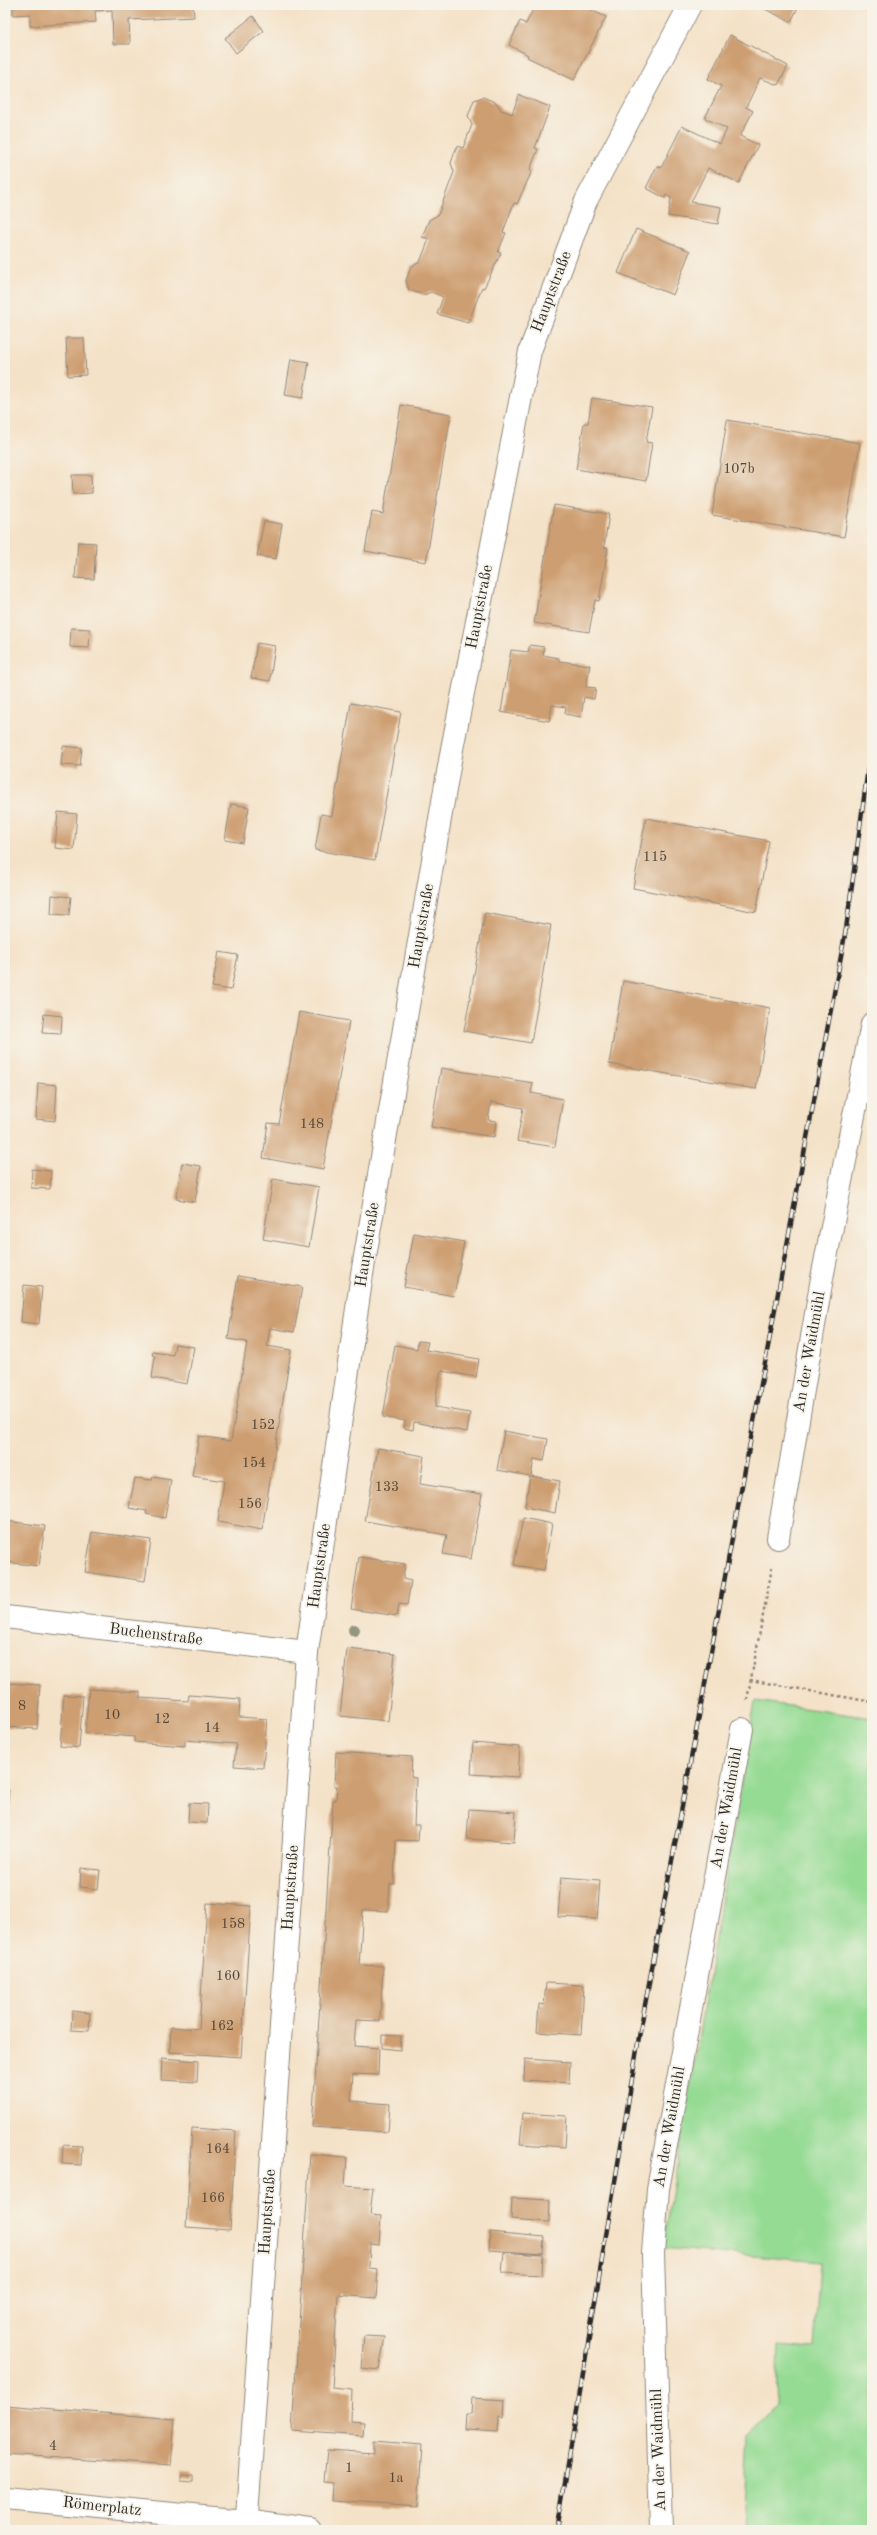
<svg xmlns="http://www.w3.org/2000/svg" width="877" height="2535" viewBox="0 0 877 2535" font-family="'Old Standard TT',serif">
  <rect width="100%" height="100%" fill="#f7f3e8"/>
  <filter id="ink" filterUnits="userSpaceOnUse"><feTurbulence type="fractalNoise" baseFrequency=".025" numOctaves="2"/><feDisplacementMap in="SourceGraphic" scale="8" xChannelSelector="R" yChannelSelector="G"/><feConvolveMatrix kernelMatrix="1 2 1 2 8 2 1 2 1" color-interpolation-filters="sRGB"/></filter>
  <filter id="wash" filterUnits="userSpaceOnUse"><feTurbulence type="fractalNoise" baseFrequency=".012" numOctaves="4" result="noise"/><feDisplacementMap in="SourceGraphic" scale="16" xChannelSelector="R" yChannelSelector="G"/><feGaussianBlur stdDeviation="0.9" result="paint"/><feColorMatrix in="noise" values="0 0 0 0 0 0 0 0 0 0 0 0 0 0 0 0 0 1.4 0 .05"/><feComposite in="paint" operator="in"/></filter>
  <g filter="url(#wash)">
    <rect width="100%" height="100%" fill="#f4e2c8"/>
    <path fill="#96db94" stroke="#608360" d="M 755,1701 L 872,1718 L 872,2530 L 744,2530 L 749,2435 L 776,2405 L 778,2345 L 814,2348 L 820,2262 L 663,2248 Z"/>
    <g id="blocks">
      <g fill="#cd9e71">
        <path d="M 13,5 L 193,5 L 194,17 L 129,20 L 130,44 L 113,44 L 112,10 L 95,11 L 96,22 L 30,26 L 30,14 L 13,15 Z"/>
        <path d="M 535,5 L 580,5 L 606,17 L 574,80 L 527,57 L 528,55 L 509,45 L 520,21 L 526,24 Z"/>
        <path d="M 757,5 L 799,5 L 791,22 Z"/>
        <path d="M 253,16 L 264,31 L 236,53 L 225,38 Z"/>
        <path d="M 730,35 L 788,66 L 778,85 L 760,78 L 746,107 L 753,111 L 740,136 L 758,145 L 739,183 L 708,168 L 691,202 L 721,207 L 718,224 L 668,216 L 671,198 L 666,195 L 665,198 L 646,188 L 657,166 L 661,168 L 682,126 L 720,144 L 727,129 L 705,118 L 721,86 L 708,79 Z"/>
        <path d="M 519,95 L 550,107 L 535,148 L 538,149 L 530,170 L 532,171 L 517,204 L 514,203 L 503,232 L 506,233 L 498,252 L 501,253 L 484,288 L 482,287 L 468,323 L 437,314 L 443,297 L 431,292 L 424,295 L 409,290 L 406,281 L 411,267 L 420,262 L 429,239 L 422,237 L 429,220 L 438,215 L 454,172 L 451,163 L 457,146 L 463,148 L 472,125 L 468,116 L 474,100 L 483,97 L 497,103 L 501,110 L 512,114 Z"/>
        <path d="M 636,229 L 690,251 L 673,295 L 618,273 Z"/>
        <path d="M 66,338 L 84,338 L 86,375 L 68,376 Z"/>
        <path d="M 291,359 L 309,362 L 303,398 L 285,395 Z"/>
        <path d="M 592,398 L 652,407 L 646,442 L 652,443 L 646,481 L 576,469 L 584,423 L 588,423 Z"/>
        <path d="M 401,405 L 451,414 L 426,562 L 365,551 L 372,512 L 383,514 Z"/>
        <path d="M 727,420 L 860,443 L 844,537 L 712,515 Z"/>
        <path d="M 72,475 L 91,475 L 92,493 L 73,494 Z"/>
        <path d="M 554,505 L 609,514 L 604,547 L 608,548 L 599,601 L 595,600 L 589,632 L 534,623 Z"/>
        <path d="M 264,521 L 282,524 L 276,559 L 257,556 Z"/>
        <path d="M 78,542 L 96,543 L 94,579 L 75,578 Z"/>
        <path d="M 71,628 L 90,629 L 89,648 L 70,647 Z"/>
        <path d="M 257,643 L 275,646 L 270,681 L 251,678 Z"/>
        <path d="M 530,645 L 544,647 L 543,655 L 559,658 L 559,661 L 590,665 L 586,687 L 596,688 L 594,699 L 584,697 L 581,717 L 565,714 L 566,707 L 552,705 L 549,721 L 501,712 L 511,650 L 528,652 Z"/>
        <path d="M 351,703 L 401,712 L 375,860 L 315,850 L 321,814 L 332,816 Z"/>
        <path d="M 63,746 L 82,748 L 80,766 L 61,765 Z"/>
        <path d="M 231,804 L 249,807 L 243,843 L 225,840 Z"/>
        <path d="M 58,812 L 77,814 L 74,850 L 55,848 Z"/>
        <path d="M 646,818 L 769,841 L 756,912 L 633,888 Z"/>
        <path d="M 52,895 L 71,897 L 69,915 L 51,914 Z"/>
        <path d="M 485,913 L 551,925 L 531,1043 L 464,1031 Z"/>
        <path d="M 219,952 L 238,955 L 231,990 L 212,987 Z"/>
        <path d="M 623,981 L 770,1008 L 756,1089 L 609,1064 Z"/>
        <path d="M 299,1012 L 349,1021 L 323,1169 L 263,1158 L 268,1123 L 279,1124 Z"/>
        <path d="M 44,1014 L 62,1016 L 61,1034 L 42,1033 Z"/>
        <path d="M 441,1068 L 533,1083 L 531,1093 L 563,1099 L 555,1147 L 517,1141 L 523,1108 L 491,1102 L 488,1120 L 496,1121 L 494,1137 L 431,1127 Z"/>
        <path d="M 38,1083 L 57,1085 L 55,1121 L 36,1119 Z"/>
        <path d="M 182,1163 L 201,1166 L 195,1202 L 176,1199 Z"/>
        <path d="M 32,1169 L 51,1171 L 50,1189 L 31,1188 Z"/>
        <path d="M 273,1179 L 319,1187 L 309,1247 L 263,1239 Z"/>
        <path d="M 414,1233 L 464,1242 L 454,1296 L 404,1287 Z"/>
        <path d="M 238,1276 L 302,1287 L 294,1332 L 270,1328 L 267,1346 L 291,1350 L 262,1530 L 218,1522 L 224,1481 L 192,1476 L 199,1436 L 231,1441 L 247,1342 L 228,1339 Z"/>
        <path d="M 24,1285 L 42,1287 L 39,1324 L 21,1322 Z"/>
        <path d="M 418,1341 L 428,1342 L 426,1350 L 479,1359 L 476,1377 L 441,1371 L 437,1389 L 435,1407 L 470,1413 L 467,1432 L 414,1422 L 413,1430 L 404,1428 L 405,1421 L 383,1417 L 395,1345 L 417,1349 Z"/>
        <path d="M 175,1344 L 194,1347 L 187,1384 L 152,1378 L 155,1356 L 152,1355 L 153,1352 L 173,1355 Z"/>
        <path d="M 504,1431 L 548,1439 L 544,1461 L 534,1459 L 531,1476 L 560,1481 L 555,1513 L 525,1507 L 530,1476 L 497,1470 Z"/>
        <path d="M 378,1448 L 424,1456 L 420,1484 L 482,1494 L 471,1559 L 443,1554 L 447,1535 L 365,1521 Z"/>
        <path d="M 153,1477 L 171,1480 L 165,1518 L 146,1514 L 147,1511 L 129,1508 L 135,1478 L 152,1480 Z"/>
        <path d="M 523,1518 L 552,1524 L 544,1570 L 514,1565 Z"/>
        <path d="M 5,1521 L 45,1526 L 39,1566 L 5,1562 Z"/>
        <path d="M 92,1532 L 151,1540 L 145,1581 L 85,1572 Z"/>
        <path d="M 359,1557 L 405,1564 L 403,1579 L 411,1581 L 407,1605 L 399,1604 L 397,1616 L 351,1609 Z"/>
        <path d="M 347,1649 L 395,1654 L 388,1721 L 340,1716 Z"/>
        <path d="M 5,1683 L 40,1685 L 37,1729 L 5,1727 Z"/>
        <path d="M 89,1689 L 140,1692 L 140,1698 L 188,1701 L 189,1695 L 240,1699 L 239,1717 L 267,1719 L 263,1768 L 234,1766 L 236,1744 L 185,1740 L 185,1746 L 134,1742 L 134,1737 L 85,1733 Z"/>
        <path d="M 64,1695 L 83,1696 L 79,1748 L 60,1746 Z"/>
        <path d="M 473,1743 L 520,1747 L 518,1777 L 471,1774 Z"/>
        <path d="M 336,1752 L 412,1757 L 411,1777 L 416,1778 L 414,1825 L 419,1825 L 418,1841 L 396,1840 L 394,1884 L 390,1884 L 388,1911 L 363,1910 L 359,1965 L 383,1966 L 380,2021 L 356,2020 L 354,2046 L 379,2048 L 378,2075 L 353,2074 L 351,2101 L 390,2104 L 388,2132 L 312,2127 L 333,1800 L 336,1800 L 337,1787 L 334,1787 Z"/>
        <path d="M 5,1790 L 9,1790 L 7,1809 L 5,1808 Z"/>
        <path d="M 189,1803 L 208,1804 L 207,1823 L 188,1822 Z"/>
        <path d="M 469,1809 L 516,1812 L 514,1842 L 467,1839 Z"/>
        <path d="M 81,1868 L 100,1870 L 98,1889 L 80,1887 Z"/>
        <path d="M 561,1877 L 600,1880 L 597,1919 L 558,1917 Z"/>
        <path d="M 207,1903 L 251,1906 L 241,2057 L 170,2052 L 171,2027 L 199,2029 Z"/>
        <path d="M 546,1983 L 584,1985 L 581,2035 L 537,2032 L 539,2004 L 544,2005 Z"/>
        <path d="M 72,2011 L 90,2013 L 89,2031 L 71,2030 Z"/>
        <path d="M 382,2035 L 401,2036 L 400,2050 L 382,2048 Z"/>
        <path d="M 162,2058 L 198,2061 L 197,2082 L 161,2080 Z"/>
        <path d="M 525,2059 L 570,2062 L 569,2083 L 524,2080 Z"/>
        <path d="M 523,2113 L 567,2116 L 565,2147 L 520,2144 Z"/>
        <path d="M 192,2128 L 236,2131 L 230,2230 L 186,2227 Z"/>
        <path d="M 63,2145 L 82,2146 L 81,2165 L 62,2164 Z"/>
        <path d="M 310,2154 L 347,2157 L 345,2186 L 373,2188 L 370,2215 L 381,2216 L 379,2245 L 370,2244 L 369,2268 L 378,2269 L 376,2298 L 338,2295 L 332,2388 L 352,2390 L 351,2421 L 364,2422 L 363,2436 L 292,2431 Z"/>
        <path d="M 512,2198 L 550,2200 L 549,2222 L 511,2219 Z"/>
        <path d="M 490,2232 L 544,2237 L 543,2254 L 489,2250 Z"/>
        <path d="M 504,2252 L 543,2255 L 542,2275 L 502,2273 Z"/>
        <path d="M 364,2336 L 385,2337 L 379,2370 L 361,2368 Z"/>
        <path d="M 472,2398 L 505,2400 L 504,2417 L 499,2416 L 498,2432 L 465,2430 L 466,2414 L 471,2414 Z"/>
        <path d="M 5,2405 L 175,2419 L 171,2466 L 5,2454 Z"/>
        <path d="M 374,2441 L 422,2445 L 418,2507 L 332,2501 L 333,2483 L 324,2482 L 327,2450 L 374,2453 Z"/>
        <path d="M 181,2475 L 193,2476 L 193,2482 L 181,2481 Z"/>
      </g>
    </g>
  </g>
  <g filter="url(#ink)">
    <use href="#blocks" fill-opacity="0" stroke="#90867a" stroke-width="1"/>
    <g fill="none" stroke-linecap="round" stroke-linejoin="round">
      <defs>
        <g id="street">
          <path d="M 778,1538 L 822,1278 L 872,1024"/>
          <path d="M 5,1617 L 307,1652"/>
          <path d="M 5,2498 L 246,2521 L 310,2530"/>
          <path d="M 246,2530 L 307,1652 L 362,1274 L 452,749 L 530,351 L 586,201 L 690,5"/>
          <path d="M 661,2530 L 653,2253 L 658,2189 L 742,1729"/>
        </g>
      </defs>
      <use href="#street" stroke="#90867a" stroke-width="24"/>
      <g stroke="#90867a" stroke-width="2.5" stroke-dasharray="3 3" stroke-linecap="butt">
        <path d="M 750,1680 L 872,1702"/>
        <path d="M 747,1700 L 772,1568"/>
      </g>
      <use href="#street" stroke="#fff" stroke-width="22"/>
      <defs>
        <path id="rail" d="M 557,2530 L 639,2037 L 846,929 L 872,739"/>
      </defs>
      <use href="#rail" stroke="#2b2b2b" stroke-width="4.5"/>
      <use href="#rail" stroke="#f7f3e8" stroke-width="3" stroke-dasharray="9" stroke-linecap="butt"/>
    </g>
    <circle fill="#949680" cx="354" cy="1630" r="6"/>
  </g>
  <g text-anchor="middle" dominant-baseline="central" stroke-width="3.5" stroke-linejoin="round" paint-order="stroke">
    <g font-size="14" fill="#54483c">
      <text x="739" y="469">107b</text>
      <text x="655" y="857">115</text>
      <text x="312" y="1124">148</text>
      <text x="263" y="1425">152</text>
      <text x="254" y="1463">154</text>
      <text x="387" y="1487">133</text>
      <text x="250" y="1504">156</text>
      <text x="22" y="1706">8</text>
      <text x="112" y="1715">10</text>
      <text x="162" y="1719">12</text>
      <text x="212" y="1728">14</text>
      <text x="233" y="1924">158</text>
      <text x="228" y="1976">160</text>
      <text x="222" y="2026">162</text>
      <text x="218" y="2149">164</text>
      <text x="213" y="2198">166</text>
      <text x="53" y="2446">4</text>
      <text x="349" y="2468">1</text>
      <text x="396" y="2478">1a</text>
    </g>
    <g font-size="16" fill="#2b2b2b" stroke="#f7f3e8">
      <text transform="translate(552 292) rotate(-69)">Hauptstraße</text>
      <text transform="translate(480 607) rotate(-79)">Hauptstraße</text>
      <text transform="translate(422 926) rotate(-80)">Hauptstraße</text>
      <text transform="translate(368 1245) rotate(-81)">Hauptstraße</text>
      <text transform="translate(810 1352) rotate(-80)">An der Waidmühl</text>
      <text transform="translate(320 1566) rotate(-82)">Hauptstraße</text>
      <text transform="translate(156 1635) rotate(7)">Buchenstraße</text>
      <text transform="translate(727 1808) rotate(-80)">An der Waidmühl</text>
      <text transform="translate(291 1888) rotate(-86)">Hauptstraße</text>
      <text transform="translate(670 2127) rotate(-80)">An der Waidmühl</text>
      <text transform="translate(268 2212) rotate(-86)">Hauptstraße</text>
      <text transform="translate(659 2450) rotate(-92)">An der Waidmühl</text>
      <text transform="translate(102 2507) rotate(6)">Römerplatz</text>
    </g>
  </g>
  <rect width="877" height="2535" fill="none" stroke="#f7f3e8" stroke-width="20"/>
</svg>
